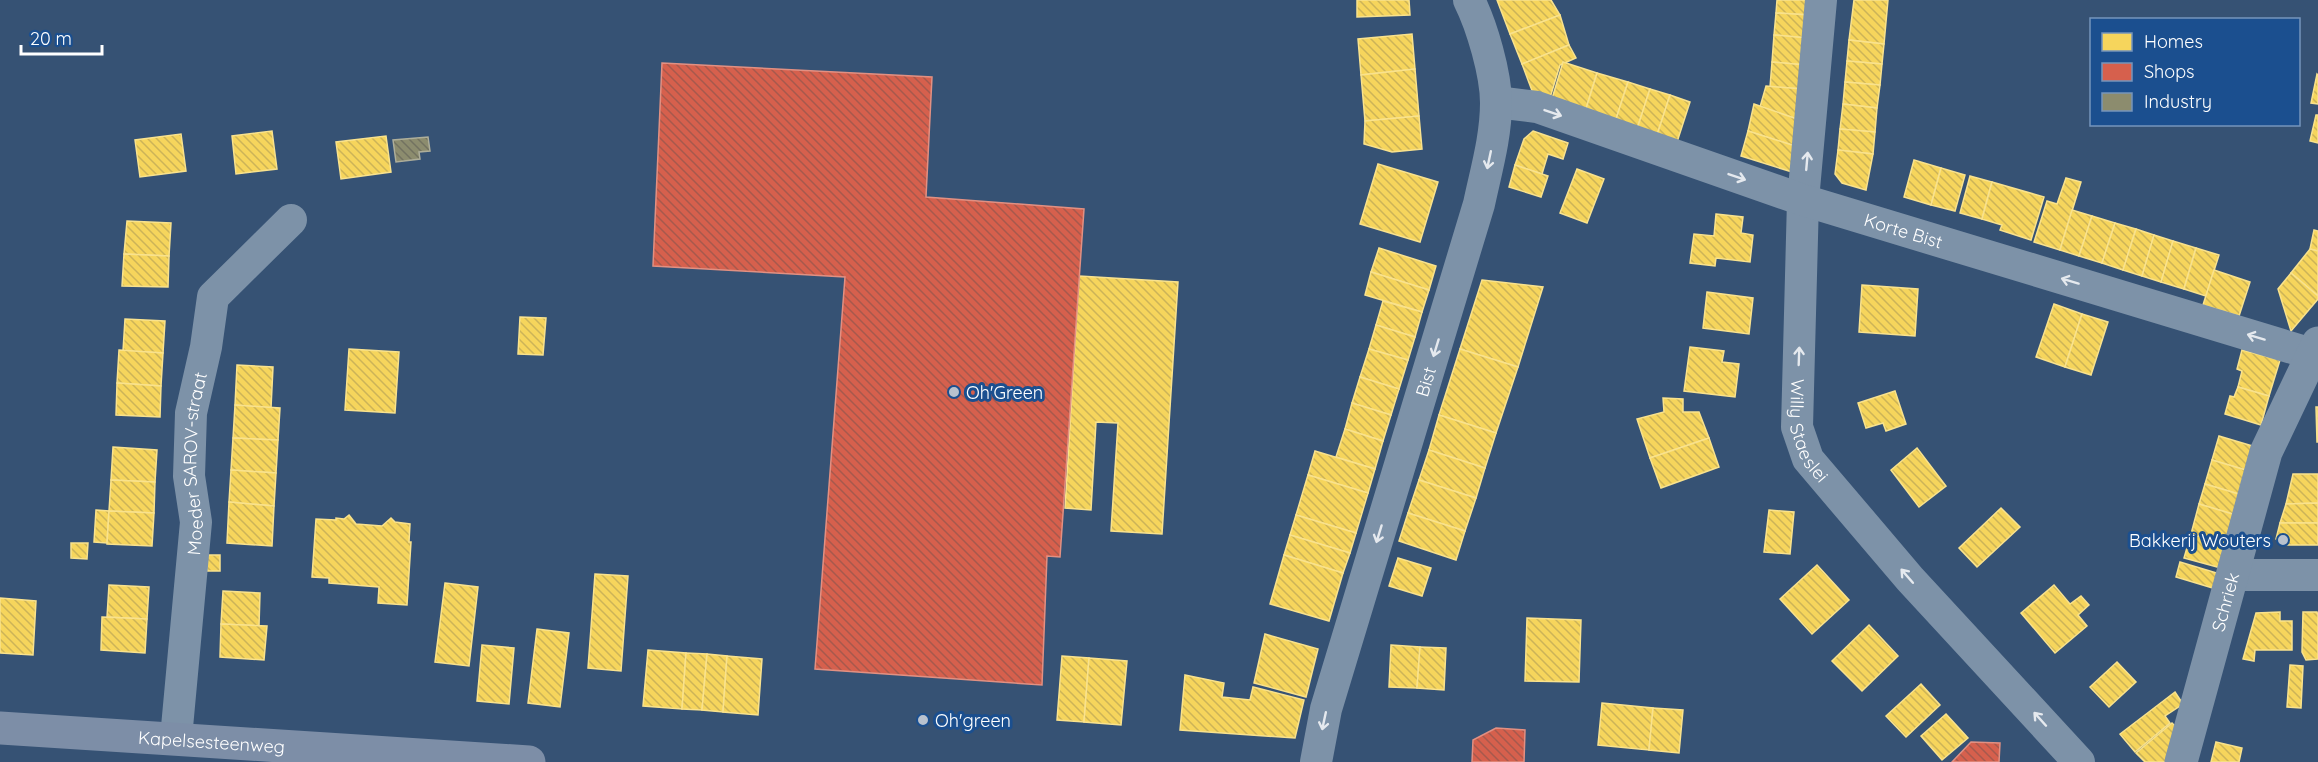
<svg xmlns="http://www.w3.org/2000/svg" width="2318" height="762" viewBox="0 0 2318 762" font-family="Quicksand,sans-serif">
  <defs>
    <pattern id="homes-back-hatch" width="6" height="6" patternUnits="userSpaceOnUse" patternTransform="scale(1.5)"><rect width="6" height="6" fill="#f6d55c"/><path d="M-1 5l2 2M0 0l6 6M5-1l2 2" fill="none" stroke="#ccb358"/></pattern>
    <pattern id="shops-back-hatch" width="6" height="6" patternUnits="userSpaceOnUse" patternTransform="scale(1.5)"><rect width="6" height="6" fill="#d6604d"/><path d="M-1 5l2 2M0 0l6 6M5-1l2 2" fill="none" stroke="#a6594d"/></pattern>
    <pattern id="industry-back-hatch" width="6" height="6" patternUnits="userSpaceOnUse" patternTransform="scale(1.5)"><rect width="6" height="6" fill="#8c8c6e"/><path d="M-1 5l2 2M0 0l6 6M5-1l2 2" fill="none" stroke="#727260"/></pattern>
  </defs>
  <rect width="100%" height="100%" fill="#365274"/>
  <g fill="url(#homes-back-hatch)" stroke="#f9e28d" stroke-width="1.5">
    <path d="M 1357,0 L 1409,0 L 1410,15 L 1357,17 Z"/>
    <path d="M 1497,0 L 1551,0 L 1560,15 L 1510,34 Z"/>
    <path d="M 1777,0 L 1810,0 L 1809,15 L 1776,13 Z"/>
    <path d="M 1854,0 L 1888,0 L 1884,44 L 1849,40 Z"/>
    <path d="M 1776,13 L 1809,15 L 1807,38 L 1774,35 Z"/>
    <path d="M 1560,15 L 1569,45 L 1522,64 L 1510,34 Z"/>
    <path d="M 1412,34 L 1415,69 L 1361,75 L 1358,39 Z"/>
    <path d="M 1774,35 L 1807,38 L 1805,65 L 1772,62 Z"/>
    <path d="M 1849,40 L 1884,44 L 1882,64 L 1847,61 Z"/>
    <path d="M 1569,45 L 1576,58 L 1560,65 L 1549,101 L 1534,96 L 1522,64 Z"/>
    <path d="M 1847,61 L 1882,64 L 1880,85 L 1845,82 Z"/>
    <path d="M 1563,62 L 1597,73 L 1585,112 L 1551,102 Z"/>
    <path d="M 1772,62 L 1805,65 L 1803,89 L 1770,87 Z"/>
    <path d="M 1415,69 L 1419,116 L 1365,121 L 1361,75 Z"/>
    <path d="M 1597,73 L 1628,82 L 1615,122 L 1585,112 Z"/>
    <path d="M 2317,74 L 2318,75 L 2318,104 L 2311,103 Z"/>
    <path d="M 1628,82 L 1650,89 L 1637,129 L 1615,122 Z"/>
    <path d="M 1845,82 L 1880,85 L 1877,108 L 1843,104 Z"/>
    <path d="M 1766,86 L 1803,89 L 1800,120 L 1760,107 Z"/>
    <path d="M 1650,89 L 1670,95 L 1657,135 L 1637,129 Z"/>
    <path d="M 1670,95 L 1690,102 L 1677,142 L 1657,135 Z"/>
    <path d="M 1754,104 L 1800,120 L 1795,146 L 1748,131 Z"/>
    <path d="M 1843,104 L 1877,108 L 1875,132 L 1840,129 Z"/>
    <path d="M 2316,115 L 2318,115 L 2318,143 L 2310,141 Z"/>
    <path d="M 1419,116 L 1422,149 L 1392,152 L 1364,144 L 1365,121 Z"/>
    <path d="M 1840,129 L 1875,132 L 1873,154 L 1838,150 Z"/>
    <path d="M 272,131 L 277,169 L 236,174 L 232,136 Z"/>
    <path d="M 1533,131 L 1568,143 L 1563,159 L 1548,154 L 1542,174 L 1515,165 L 1524,139 Z"/>
    <path d="M 1748,131 L 1795,146 L 1792,172 L 1741,156 Z"/>
    <path d="M 181,134 L 186,171 L 140,177 L 135,140 Z"/>
    <path d="M 386,136 L 391,172 L 341,179 L 336,142 Z"/>
    <path d="M 1838,150 L 1873,154 L 1866,190 L 1842,183 L 1835,174 Z"/>
    <path d="M 1914,160 L 1941,168 L 1931,205 L 1904,197 Z"/>
    <path d="M 1378,164 L 1438,182 L 1420,242 L 1360,224 Z"/>
    <path d="M 1515,165 L 1548,176 L 1541,197 L 1509,187 Z"/>
    <path d="M 1941,168 L 1965,175 L 1955,211 L 1931,205 Z"/>
    <path d="M 1577,169 L 1604,179 L 1587,223 L 1560,213 Z"/>
    <path d="M 1970,176 L 1992,182 L 1982,219 L 1960,213 Z"/>
    <path d="M 2066,178 L 2081,182 L 2060,250 L 2034,242 L 2047,201 L 2057,204 Z"/>
    <path d="M 1992,182 L 2044,197 L 2031,240 L 2000,230 L 2002,225 L 1982,219 Z"/>
    <path d="M 2072,210 L 2092,216 L 2079,256 L 2060,250 Z"/>
    <path d="M 1716,214 L 1743,217 L 1741,233 L 1753,235 L 1750,262 L 1716,258 L 1715,266 L 1690,263 L 1694,234 L 1714,236 Z"/>
    <path d="M 2092,216 L 2115,223 L 2102,263 L 2079,256 Z"/>
    <path d="M 127,221 L 171,223 L 169,256 L 124,254 Z"/>
    <path d="M 2115,223 L 2136,229 L 2123,270 L 2102,263 Z"/>
    <path d="M 2136,229 L 2154,235 L 2142,276 L 2123,270 Z"/>
    <path d="M 2314,230 L 2318,231 L 2318,251 L 2310,249 Z"/>
    <path d="M 2154,235 L 2173,241 L 2161,282 L 2142,276 Z"/>
    <path d="M 2173,241 L 2196,248 L 2184,289 L 2161,282 Z"/>
    <path d="M 1379,248 L 1436,266 L 1429,290 L 1371,272 Z"/>
    <path d="M 2196,248 L 2219,255 L 2206,296 L 2184,289 Z"/>
    <path d="M 2310,249 L 2318,251 L 2318,296 L 2291,273 Z"/>
    <path d="M 124,254 L 169,256 L 168,287 L 122,286 Z"/>
    <path d="M 2214,270 L 2250,282 L 2239,316 L 2203,305 Z"/>
    <path d="M 1371,272 L 1429,290 L 1422,312 L 1365,295 Z"/>
    <path d="M 2291,273 L 2318,296 L 2318,299 L 2291,331 L 2278,289 Z"/>
    <path d="M 1079,276 L 1178,282 L 1162,534 L 1111,531 L 1118,423 L 1096,422 L 1091,510 L 1065,508 Z"/>
    <path d="M 1482,280 L 1543,287 L 1518,367 L 1460,349 Z"/>
    <path d="M 1862,285 L 1918,289 L 1915,336 L 1859,332 Z"/>
    <path d="M 1707,292 L 1753,298 L 1749,334 L 1703,328 Z"/>
    <path d="M 1383,301 L 1422,312 L 1415,337 L 1376,325 Z"/>
    <path d="M 2054,304 L 2082,314 L 2065,367 L 2036,357 Z"/>
    <path d="M 2082,314 L 2108,322 L 2091,375 L 2065,367 Z"/>
    <path d="M 520,317 L 546,318 L 543,355 L 518,354 Z"/>
    <path d="M 125,319 L 165,321 L 163,353 L 123,351 Z"/>
    <path d="M 1376,325 L 1415,337 L 1408,360 L 1369,349 Z"/>
    <path d="M 1690,347 L 1724,351 L 1722,362 L 1739,364 L 1735,397 L 1684,391 Z"/>
    <path d="M 349,349 L 399,352 L 395,413 L 345,410 Z"/>
    <path d="M 1369,349 L 1408,360 L 1399,389 L 1360,377 Z"/>
    <path d="M 1460,349 L 1518,367 L 1496,433 L 1439,415 Z"/>
    <path d="M 119,350 L 163,353 L 161,386 L 117,383 Z"/>
    <path d="M 2242,350 L 2280,360 L 2269,396 L 2238,387 L 2242,371 L 2237,369 Z"/>
    <path d="M 237,365 L 273,367 L 271,408 L 235,405 Z"/>
    <path d="M 1360,377 L 1399,389 L 1391,415 L 1352,403 Z"/>
    <path d="M 117,383 L 161,386 L 160,417 L 116,415 Z"/>
    <path d="M 2238,387 L 2269,396 L 2261,425 L 2225,414 L 2230,396 L 2234,397 Z"/>
    <path d="M 1895,391 L 1906,424 L 1886,431 L 1883,423 L 1866,428 L 1858,403 Z"/>
    <path d="M 1663,398 L 1683,399 L 1683,412 L 1699,412 L 1709,438 L 1650,458 L 1637,419 L 1664,412 Z"/>
    <path d="M 1352,403 L 1391,415 L 1383,441 L 1345,429 Z"/>
    <path d="M 235,405 L 280,408 L 278,440 L 233,438 Z"/>
    <path d="M 2316,407 L 2318,407 L 2318,442 L 2317,442 Z"/>
    <path d="M 1439,415 L 1496,433 L 1485,468 L 1429,450 Z"/>
    <path d="M 1345,429 L 1383,441 L 1375,469 L 1336,457 Z"/>
    <path d="M 2219,436 L 2256,447 L 2249,471 L 2212,460 Z"/>
    <path d="M 233,438 L 278,440 L 276,473 L 231,470 Z"/>
    <path d="M 1709,438 L 1719,467 L 1661,488 L 1650,458 Z"/>
    <path d="M 113,447 L 157,450 L 155,482 L 111,480 Z"/>
    <path d="M 1917,448 L 1946,486 L 1919,507 L 1891,470 Z"/>
    <path d="M 1429,450 L 1485,468 L 1476,498 L 1419,480 Z"/>
    <path d="M 1315,451 L 1375,469 L 1368,493 L 1308,475 Z"/>
    <path d="M 2212,460 L 2249,471 L 2242,495 L 2205,484 Z"/>
    <path d="M 231,470 L 276,473 L 274,506 L 229,502 Z"/>
    <path d="M 2293,474 L 2318,474 L 2318,503 L 2286,504 Z"/>
    <path d="M 1308,475 L 1368,493 L 1356,533 L 1296,515 Z"/>
    <path d="M 111,480 L 155,482 L 154,513 L 109,511 Z"/>
    <path d="M 1419,480 L 1476,498 L 1465,531 L 1408,513 Z"/>
    <path d="M 2205,484 L 2242,495 L 2236,515 L 2199,504 Z"/>
    <path d="M 229,502 L 274,506 L 272,546 L 227,543 Z"/>
    <path d="M 2318,503 L 2318,523 L 2280,523 L 2286,504 Z"/>
    <path d="M 2199,504 L 2236,515 L 2228,545 L 2191,534 Z"/>
    <path d="M 2001,508 L 2020,527 L 1977,567 L 1959,548 Z"/>
    <path d="M 96,510 L 109,511 L 107,543 L 94,542 Z"/>
    <path d="M 1769,510 L 1794,512 L 1790,554 L 1764,552 Z"/>
    <path d="M 109,511 L 154,513 L 152,546 L 107,544 Z"/>
    <path d="M 1408,513 L 1465,531 L 1456,560 L 1399,541 Z"/>
    <path d="M 349,515 L 356,524 L 382,526 L 391,518 L 395,522 L 410,524 L 409,542 L 411,542 L 407,605 L 378,603 L 379,587 L 329,583 L 329,578 L 312,577 L 316,519 L 336,520 L 336,518 L 344,519 Z"/>
    <path d="M 1296,515 L 1356,533 L 1350,553 L 1290,535 Z"/>
    <path d="M 2280,523 L 2318,523 L 2318,545 L 2282,545 L 2276,539 Z"/>
    <path d="M 2191,534 L 2228,545 L 2221,568 L 2184,558 Z"/>
    <path d="M 1290,535 L 1350,553 L 1343,573 L 1284,555 Z"/>
    <path d="M 71,543 L 88,543 L 87,559 L 71,558 Z"/>
    <rect x="207" y="555" width="13" height="16"/>
    <path d="M 1284,555 L 1343,573 L 1329,621 L 1270,604 Z"/>
    <path d="M 1398,558 L 1431,568 L 1422,596 L 1389,586 Z"/>
    <path d="M 2180,562 L 2220,574 L 2216,589 L 2176,577 Z"/>
    <path d="M 1817,565 L 1849,600 L 1812,634 L 1780,599 Z"/>
    <path d="M 595,574 L 628,576 L 621,671 L 588,668 Z"/>
    <path d="M 445,583 L 478,587 L 469,666 L 435,662 Z"/>
    <path d="M 109,585 L 149,587 L 147,619 L 107,617 Z"/>
    <path d="M 2054,585 L 2070,604 L 2081,596 L 2089,605 L 2078,615 L 2087,626 L 2055,653 L 2021,613 Z"/>
    <path d="M 223,591 L 260,593 L 259,626 L 221,624 Z"/>
    <path d="M 0,598 L 36,601 L 33,655 L 0,653 Z"/>
    <path d="M 2280,612 L 2280,621 L 2292,621 L 2292,650 L 2255,650 L 2254,661 L 2243,659 L 2256,613 Z"/>
    <path d="M 2303,612 L 2317,612 L 2318,615 L 2318,659 L 2306,660 L 2302,652 Z"/>
    <path d="M 102,617 L 147,619 L 145,653 L 101,650 Z"/>
    <path d="M 1527,618 L 1581,620 L 1579,682 L 1525,681 Z"/>
    <path d="M 221,624 L 267,626 L 264,660 L 220,657 Z"/>
    <path d="M 1869,625 L 1898,656 L 1862,691 L 1832,661 Z"/>
    <path d="M 537,629 L 569,633 L 560,707 L 528,703 Z"/>
    <path d="M 1265,634 L 1318,649 L 1306,697 L 1254,683 Z"/>
    <path d="M 482,645 L 514,648 L 509,704 L 477,701 Z"/>
    <path d="M 1391,645 L 1420,647 L 1417,688 L 1389,687 Z"/>
    <path d="M 1420,647 L 1446,648 L 1444,690 L 1417,688 Z"/>
    <path d="M 648,650 L 686,653 L 682,709 L 643,706 Z"/>
    <path d="M 686,653 L 707,654 L 702,710 L 682,709 Z"/>
    <path d="M 707,654 L 727,656 L 723,712 L 702,710 Z"/>
    <path d="M 727,656 L 762,659 L 758,715 L 723,712 Z"/>
    <path d="M 1062,656 L 1089,658 L 1084,722 L 1057,720 Z"/>
    <path d="M 1089,658 L 1127,661 L 1121,725 L 1084,722 Z"/>
    <path d="M 2117,662 L 2136,682 L 2109,707 L 2090,687 Z"/>
    <path d="M 2290,665 L 2303,666 L 2301,708 L 2287,707 Z"/>
    <path d="M 1185,675 L 1224,683 L 1222,697 L 1250,700 L 1253,687 L 1304,700 L 1295,738 L 1180,730 Z"/>
    <path d="M 1921,684 L 1940,705 L 1906,737 L 1886,716 Z"/>
    <path d="M 2175,692 L 2183,704 L 2165,716 L 2170,723 L 2135,752 L 2120,734 Z"/>
    <path d="M 1602,703 L 1653,708 L 1649,750 L 1598,745 Z"/>
    <path d="M 1653,708 L 1683,710 L 1679,753 L 1649,750 Z"/>
    <path d="M 1946,714 L 1968,738 L 1942,760 L 1921,736 Z"/>
    <path d="M 2172,723 L 2180,731 L 2171,762 L 2145,762 L 2136,753 Z"/>
    <path d="M 2216,742 L 2242,748 L 2239,762 L 2211,762 Z"/>
  </g>
  <g fill="url(#shops-back-hatch)" stroke="#e29082" stroke-width="1.5">
    <path d="M 662,63 L 932,77 L 926,197 L 1084,209 L 1060,557 L 1047,556 L 1042,685 L 815,669 L 845,277 L 653,266 Z"/>
    <path d="M 1496,728 L 1525,730 L 1524,762 L 1472,762 L 1473,740 Z"/>
    <path d="M 1971,742 L 2000,743 L 1999,762 L 1952,762 Z"/>
  </g>
  <path fill="url(#industry-back-hatch)" stroke="#aeae9a" stroke-width="1.5" d="M 428,137 L 430,151 L 419,152 L 420,159 L 396,162 L 393,140 Z"/>
  <g fill="none" stroke-linecap="round" stroke-linejoin="round">
    <g stroke="#7d92a8" stroke-width="32">
      <path id="s1" d="M 1821,0 L 1803,200 L 1797,427 L 1808,459 L 1910,579 L 2079,762"/>
      <path id="s2" d="M 1496,102 L 1537,107 L 1803,200 L 2312,354"/>
      <path d="M 2233,575 L 2318,575"/>
      <path id="s3" d="M 176,738 L 196,522 L 189,476 L 191,413 L 206,347 L 213,297 L 291,220"/>
      <path id="s4" d="M 1316,762 L 1326,709 L 1479,204 C 1486,171 1496,137 1496,103 C 1496,74 1482,26 1469,0"/>
    </g>
    <path stroke="#7d92a8" stroke-width="33" id="s5" d="M 2181,762 L 2266,452 L 2318,343"/>
    <path stroke="#7d8ea7" stroke-width="33" id="s6" d="M 0,728 L 529,762"/>
  </g>
  <defs><path id="oneway-shaft" d="M-6 0H5M1.5-3L5.5 0L1.5 3" fill="none" stroke-width="1.6" stroke-linecap="round" stroke-linejoin="round" transform="scale(1.5)"/></defs>
  <g stroke="#e5e9ee">
    <use href="#oneway-shaft" transform="translate(1553 113) rotate(19)"/>
    <use href="#oneway-shaft" transform="translate(1489 160) rotate(102)"/>
    <use href="#oneway-shaft" transform="translate(1807 161) rotate(-85)"/>
    <use href="#oneway-shaft" transform="translate(1737 177) rotate(19)"/>
    <use href="#oneway-shaft" transform="translate(2070 281) rotate(-163)"/>
    <use href="#oneway-shaft" transform="translate(2256 337) rotate(-163)"/>
    <use href="#oneway-shaft" transform="translate(1436 348) rotate(107)"/>
    <use href="#oneway-shaft" transform="translate(1799 356) rotate(-88)"/>
    <use href="#oneway-shaft" transform="translate(1379 534) rotate(107)"/>
    <use href="#oneway-shaft" transform="translate(1907 576) rotate(-131)"/>
    <use href="#oneway-shaft" transform="translate(2040 719) rotate(-132)"/>
    <use href="#oneway-shaft" transform="translate(1324 721) rotate(102)"/>
  </g>
  <g fill="#b9c2ce" stroke="#1b4f8f" stroke-width="2">
    <circle cx="954" cy="392" r="6"/>
    <circle cx="2283" cy="540" r="6"/>
    <circle cx="923" cy="720" r="6"/>
  </g>
  <g text-anchor="middle" dominant-baseline="central" stroke-width="6" stroke-linejoin="round" paint-order="stroke">
    <g font-size="18" fill="#fff" stroke="#1b4f8f">
      <text stroke="none"><textPath href="#s2" startOffset="428">Korte Bist</textPath></text>
      <text stroke="none"><textPath href="#s4" startOffset="396">Bist</textPath></text>
      <text stroke="none"><textPath href="#s1" startOffset="434">Willy Staeslei</textPath></text>
      <text stroke="none"><textPath href="#s3" startOffset="276">Moeder SAROV-straat</textPath></text>
      <text stroke="none"><textPath href="#s5" startOffset="166">Schriek</textPath></text>
      <text stroke="none"><textPath href="#s6" startOffset="212">Kapelsesteenweg</textPath></text>
    </g>
    <g font-size="18" fill="#fff" stroke="#1b4f8f" text-anchor="start">
      <text x="966" y="392">Oh'Green</text>
      <text x="2271" y="540" text-anchor="end">Bakkerij Wouters</text>
      <text x="935" y="720">Oh'green</text>
    </g>
  </g>
  <rect x="2090" y="18" width="210" height="108" fill="#1b4f8f" stroke="#7695bc" stroke-width="1.5"/>
  <rect x="2102" y="33" width="30" height="18" fill="#f6d55c" stroke="#7695bc" stroke-width="1.5"/>
  <text x="2144" y="48" font-size="18" fill="#ffffff">Homes</text>
  <rect x="2102" y="63" width="30" height="18" fill="#d6604d" stroke="#7695bc" stroke-width="1.5"/>
  <text x="2144" y="78" font-size="18" fill="#ffffff">Shops</text>
  <rect x="2102" y="93" width="30" height="18" fill="#8c8c6e" stroke="#7695bc" stroke-width="1.5"/>
  <text x="2144" y="108" font-size="18" fill="#ffffff">Industry</text>
  <path d="M21 45v9h81v-9" fill="none" stroke="#ffffff" stroke-width="3"/>
  <text x="30" y="45" font-size="18" fill="#ffffff" stroke="#1b4f8f" stroke-width="4.5" paint-order="stroke">20 m</text>
</svg>
